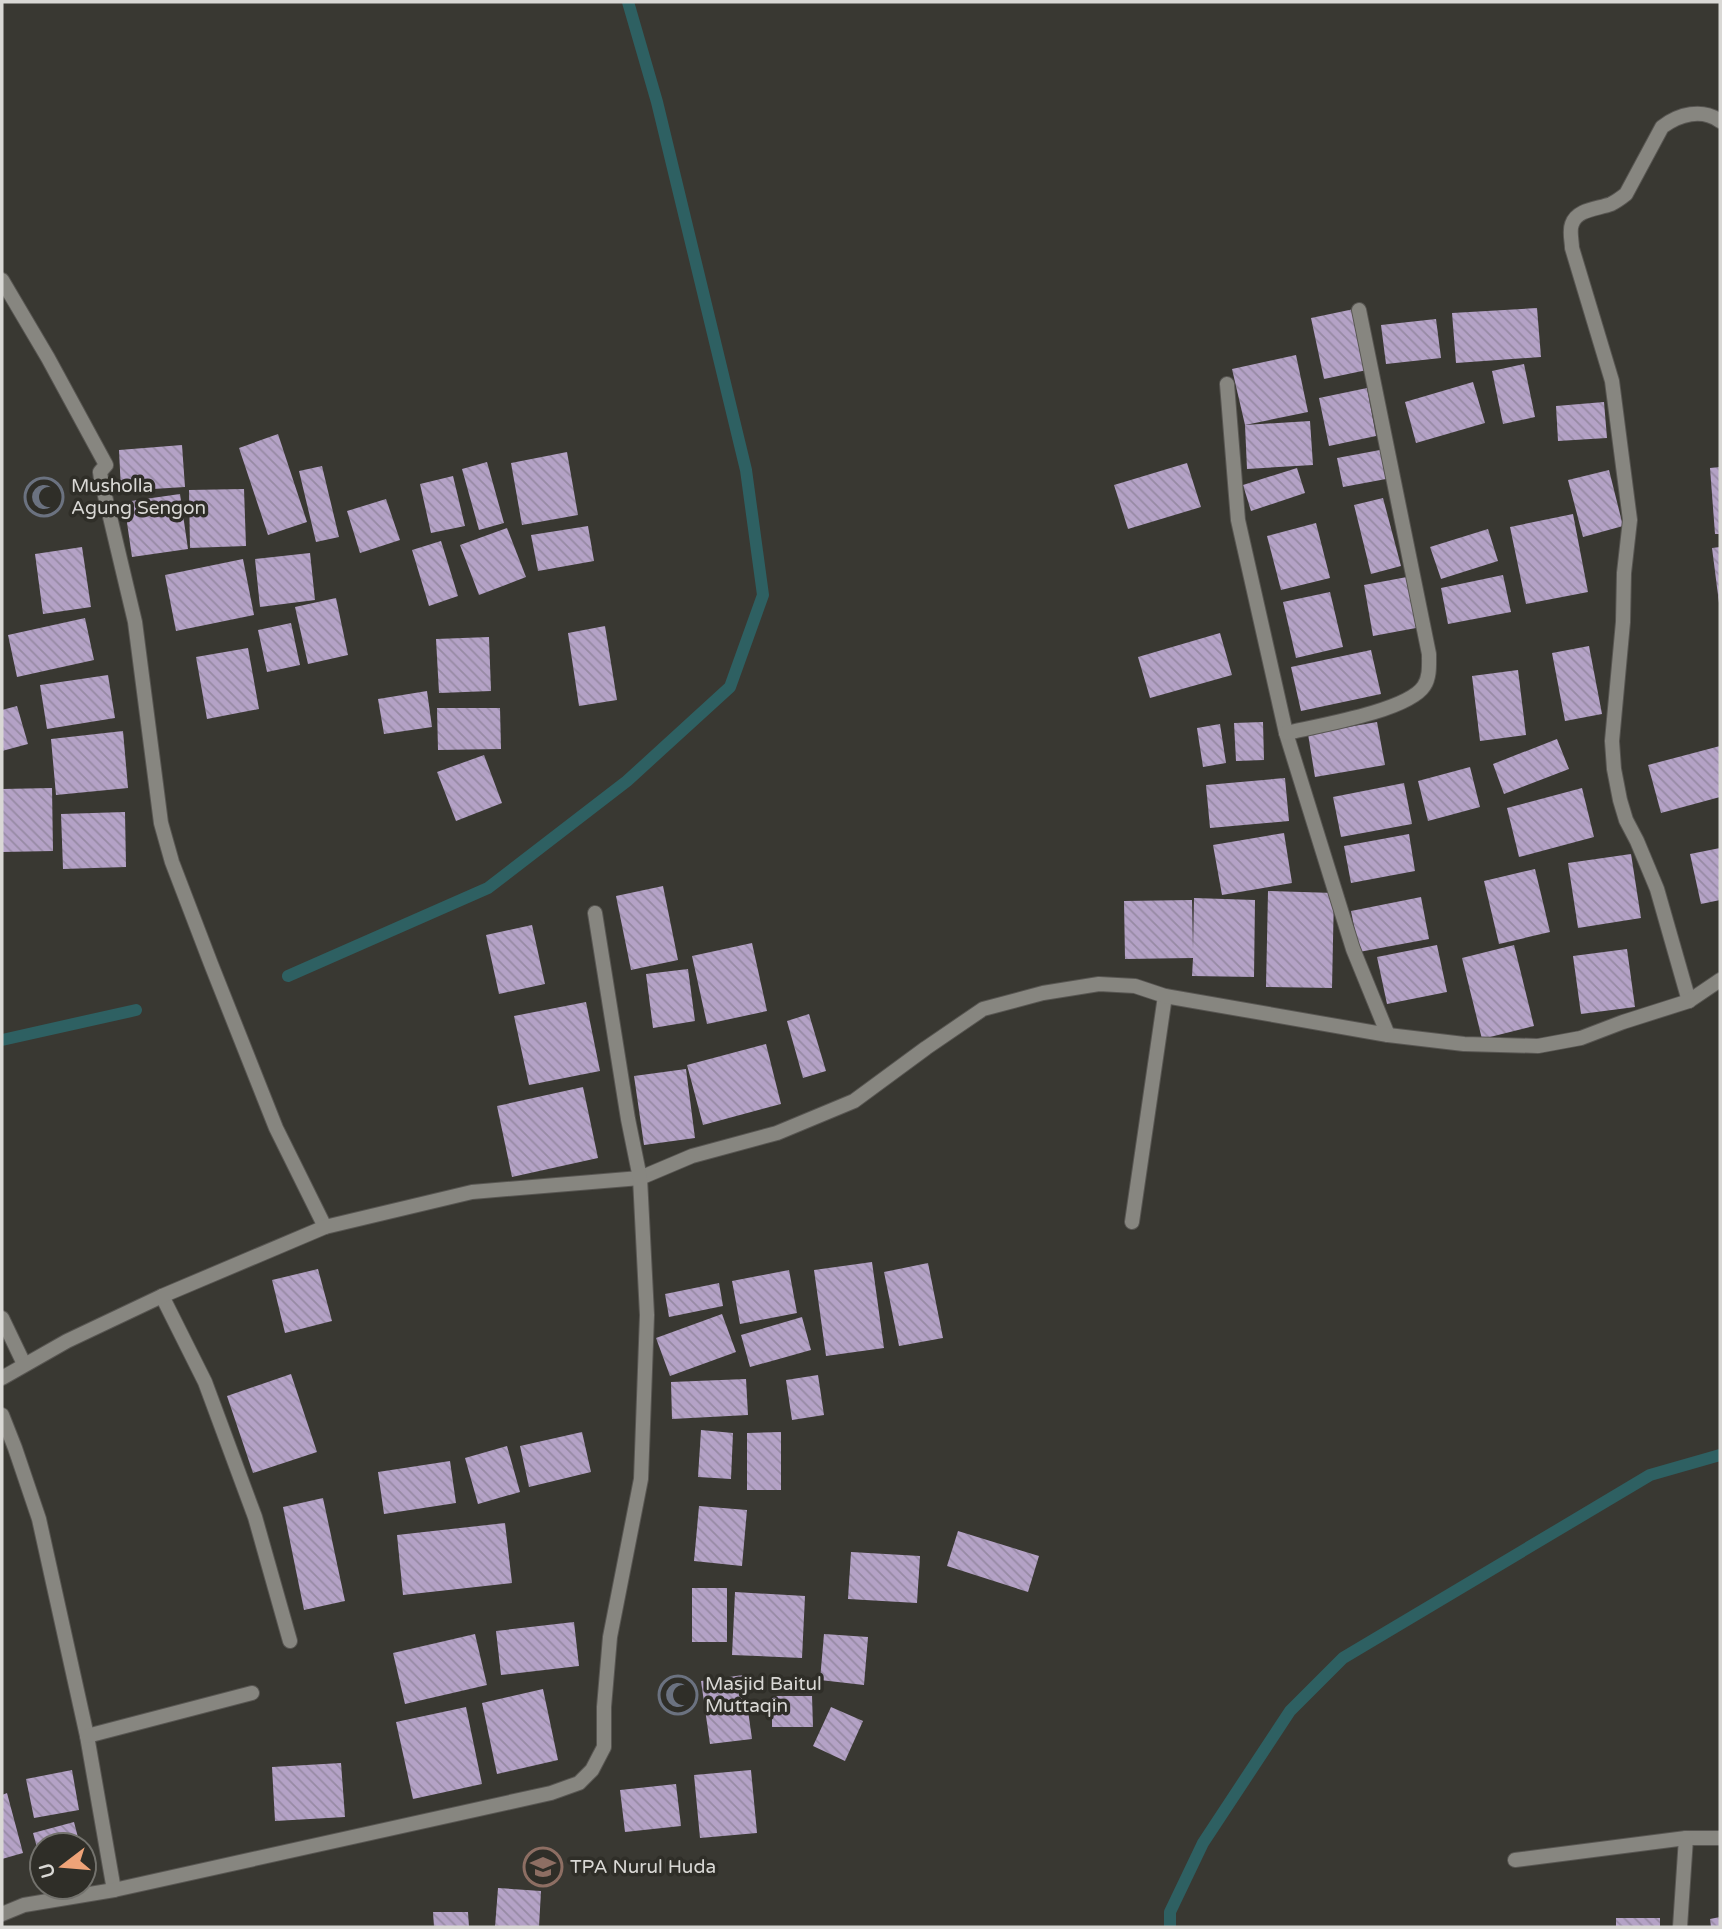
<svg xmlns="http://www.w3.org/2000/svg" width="1722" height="1929" viewBox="0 0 1722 1929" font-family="'Varela Round',sans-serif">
  <defs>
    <pattern id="building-back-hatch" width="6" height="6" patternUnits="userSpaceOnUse" patternTransform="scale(1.75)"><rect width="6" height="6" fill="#b4a2c6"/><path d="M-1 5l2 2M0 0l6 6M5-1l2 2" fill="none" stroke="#978aa4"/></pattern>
  </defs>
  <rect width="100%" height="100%" fill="#393832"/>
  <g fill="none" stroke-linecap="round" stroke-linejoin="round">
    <g stroke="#2e6062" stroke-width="12">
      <path d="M 288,976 L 488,888 L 627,781 L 730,687 L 763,595 L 746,470 L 657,102 L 628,2"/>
      <path d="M 2,1040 L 136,1010"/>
      <path d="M 1170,1927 L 1170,1912 L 1203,1843 L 1290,1711 L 1343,1658 L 1650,1475 L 1720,1455"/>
    </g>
  </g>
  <g fill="url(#building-back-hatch)">
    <path d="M 1537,308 L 1541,357 L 1456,363 L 1452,313 Z"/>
    <path d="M 1354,309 L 1367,370 L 1324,379 L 1311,318 Z"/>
    <path d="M 1436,319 L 1441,358 L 1386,364 L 1381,325 Z"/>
    <path d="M 1296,355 L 1308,412 L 1245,425 L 1232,369 Z"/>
    <path d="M 1524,364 L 1535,417 L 1503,424 L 1492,371 Z"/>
    <path d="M 1473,382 L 1485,423 L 1416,443 L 1405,402 Z"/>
    <path d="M 1367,388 L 1376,436 L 1329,446 L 1319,398 Z"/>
    <path d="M 1604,402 L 1607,438 L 1558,441 L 1556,406 Z"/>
    <path d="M 1310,421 L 1313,465 L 1247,469 L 1245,425 Z"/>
    <path d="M 278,434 L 307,522 L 268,535 L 239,448 Z"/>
    <path d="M 182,445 L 185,487 L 121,491 L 119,450 Z"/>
    <path d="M 1380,450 L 1386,479 L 1343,487 L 1337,458 Z"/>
    <path d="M 567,452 L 578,515 L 522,525 L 511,463 Z"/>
    <path d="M 487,462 L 504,523 L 479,530 L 462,469 Z"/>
    <path d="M 1187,463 L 1201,507 L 1128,529 L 1114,485 Z"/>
    <path d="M 322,466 L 339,537 L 316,542 L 299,471 Z"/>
    <path d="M 1720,467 L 1720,534 L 1715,534 L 1710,468 Z"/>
    <path d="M 1297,468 L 1305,493 L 1251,511 L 1243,485 Z"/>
    <path d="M 1609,470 L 1623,526 L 1583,537 L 1568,480 Z"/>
    <path d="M 453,476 L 465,526 L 431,533 L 420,484 Z"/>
    <path d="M 244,489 L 246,546 L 190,548 L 189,490 Z"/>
    <path d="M 180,494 L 188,549 L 132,557 L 124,502 Z"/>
    <path d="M 1383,498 L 1401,566 L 1371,574 L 1354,505 Z"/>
    <path d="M 386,499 L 400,540 L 360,553 L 347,511 Z"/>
    <path d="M 1573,514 L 1588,592 L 1526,604 L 1510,527 Z"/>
    <path d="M 1316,523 L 1330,578 L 1281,590 L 1267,536 Z"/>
    <path d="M 588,526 L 594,561 L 538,571 L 531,535 Z"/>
    <path d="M 507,528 L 526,577 L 479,595 L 460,545 Z"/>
    <path d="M 1488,529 L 1498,561 L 1441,579 L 1430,547 Z"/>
    <path d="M 441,541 L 458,596 L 429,606 L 412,550 Z"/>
    <path d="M 82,547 L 91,607 L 43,614 L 35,554 Z"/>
    <path d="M 1720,547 L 1720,603 L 1719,603 L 1712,548 Z"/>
    <path d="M 310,553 L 315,600 L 260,607 L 255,559 Z"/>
    <path d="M 243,559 L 254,615 L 176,631 L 165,575 Z"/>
    <path d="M 1503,575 L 1511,612 L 1448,624 L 1441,588 Z"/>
    <path d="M 1407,577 L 1416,628 L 1373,636 L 1364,585 Z"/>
    <path d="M 1330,592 L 1343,647 L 1296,658 L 1283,602 Z"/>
    <path d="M 336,598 L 348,655 L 308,664 L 295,607 Z"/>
    <path d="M 85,618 L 94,660 L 17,677 L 8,635 Z"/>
    <path d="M 291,623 L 300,665 L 267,672 L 258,630 Z"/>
    <path d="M 605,626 L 617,700 L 579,706 L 568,633 Z"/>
    <path d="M 1220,633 L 1232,675 L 1150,698 L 1138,657 Z"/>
    <path d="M 489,637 L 491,691 L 439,693 L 436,639 Z"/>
    <path d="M 1589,646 L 1602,714 L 1565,721 L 1552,653 Z"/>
    <path d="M 248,648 L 259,709 L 207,719 L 196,657 Z"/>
    <path d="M 1371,650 L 1381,694 L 1301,711 L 1291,667 Z"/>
    <path d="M 1518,670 L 1526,735 L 1480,741 L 1472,676 Z"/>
    <path d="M 108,675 L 115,718 L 47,729 L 40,685 Z"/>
    <path d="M 427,691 L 432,727 L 384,734 L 378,699 Z"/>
    <path d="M 17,706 L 28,744 L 2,751 L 2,710 Z"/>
    <path d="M 437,708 L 500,708 L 501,749 L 438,750 Z"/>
    <path d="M 1263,722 L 1264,760 L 1236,761 L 1234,723 Z"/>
    <path d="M 1377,722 L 1385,765 L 1315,777 L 1308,734 Z"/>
    <path d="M 1220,724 L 1226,763 L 1203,767 L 1197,728 Z"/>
    <path d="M 123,731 L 128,788 L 56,795 L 51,739 Z"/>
    <path d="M 1557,739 L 1569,769 L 1504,794 L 1493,764 Z"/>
    <path d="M 1720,746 L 1720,797 L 1661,813 L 1648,765 Z"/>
    <path d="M 484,755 L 502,803 L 456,821 L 437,772 Z"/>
    <path d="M 1470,767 L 1480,807 L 1428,821 L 1418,781 Z"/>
    <path d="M 1285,778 L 1289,821 L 1210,828 L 1206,785 Z"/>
    <path d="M 1404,783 L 1412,824 L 1341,837 L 1333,797 Z"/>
    <path d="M 52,788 L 53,851 L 2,852 L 2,789 Z"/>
    <path d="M 1582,788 L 1594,837 L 1519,857 L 1507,808 Z"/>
    <path d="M 125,812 L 126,867 L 63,869 L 61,814 Z"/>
    <path d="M 1284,833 L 1292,883 L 1222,895 L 1213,845 Z"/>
    <path d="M 1409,834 L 1415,871 L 1351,883 L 1344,846 Z"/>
    <path d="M 1720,848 L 1720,900 L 1701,904 L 1690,854 Z"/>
    <path d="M 1631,854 L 1641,918 L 1578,928 L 1568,863 Z"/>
    <path d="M 1535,869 L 1550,932 L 1499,944 L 1484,881 Z"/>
    <path d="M 663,886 L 678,960 L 631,970 L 616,896 Z"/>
    <path d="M 1268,891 L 1334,893 L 1332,988 L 1266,987 Z"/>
    <path d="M 1421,897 L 1429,939 L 1359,952 L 1351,911 Z"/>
    <path d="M 1194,898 L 1255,900 L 1254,977 L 1192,976 L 1193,958 L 1125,959 L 1124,901 L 1192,900 L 1193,949 Z"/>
    <path d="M 532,925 L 545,984 L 499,994 L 486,935 Z"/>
    <path d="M 752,943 L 767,1011 L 707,1024 L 692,956 Z"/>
    <path d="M 1437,945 L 1447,992 L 1387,1004 L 1377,957 Z"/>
    <path d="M 1514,945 L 1534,1026 L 1482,1039 L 1462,958 Z"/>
    <path d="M 1627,949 L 1635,1007 L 1581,1014 L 1573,956 Z"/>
    <path d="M 688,969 L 695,1021 L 653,1028 L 646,974 Z"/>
    <path d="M 586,1002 L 600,1071 L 529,1085 L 514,1016 Z"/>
    <path d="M 809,1014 L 826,1071 L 803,1078 L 787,1021 Z"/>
    <path d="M 766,1044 L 781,1104 L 703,1125 L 687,1065 Z"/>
    <path d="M 686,1069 L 695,1138 L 644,1145 L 634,1076 Z"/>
    <path d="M 583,1087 L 598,1158 L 512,1177 L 497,1106 Z"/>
    <path d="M 872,1262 L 884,1348 L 826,1356 L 814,1270 Z"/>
    <path d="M 928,1263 L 943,1338 L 899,1346 L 884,1272 Z"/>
    <path d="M 318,1269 L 332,1321 L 285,1333 L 272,1280 Z"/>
    <path d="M 789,1270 L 797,1313 L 740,1324 L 732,1281 Z"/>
    <path d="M 719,1283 L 723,1306 L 669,1317 L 665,1294 Z"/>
    <path d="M 722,1314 L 736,1352 L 670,1376 L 656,1338 Z"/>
    <path d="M 802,1317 L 811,1350 L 750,1367 L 741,1335 Z"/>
    <path d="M 291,1374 L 317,1452 L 253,1473 L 227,1396 Z"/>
    <path d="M 818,1375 L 824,1415 L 792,1420 L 786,1380 Z"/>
    <path d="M 746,1379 L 748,1415 L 672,1419 L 671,1382 Z"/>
    <path d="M 701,1430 L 733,1433 L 731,1479 L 698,1477 Z"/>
    <path d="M 582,1432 L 591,1472 L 529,1487 L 520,1446 Z"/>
    <path d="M 781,1432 L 781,1490 L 747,1490 L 747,1433 Z"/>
    <path d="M 507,1446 L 520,1492 L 478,1504 L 465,1458 Z"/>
    <path d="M 450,1461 L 456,1503 L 384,1514 L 378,1472 Z"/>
    <path d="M 323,1498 L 345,1601 L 304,1610 L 283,1507 Z"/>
    <path d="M 699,1506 L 747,1510 L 742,1566 L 694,1561 Z"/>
    <path d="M 505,1523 L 512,1583 L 403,1595 L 397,1535 Z"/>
    <path d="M 958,1531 L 1039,1556 L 1028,1592 L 947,1566 Z"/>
    <path d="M 851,1552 L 920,1556 L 917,1603 L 848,1599 Z"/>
    <rect x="692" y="1588" width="35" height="54"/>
    <path d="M 735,1592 L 805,1596 L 802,1658 L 732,1655 Z"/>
    <path d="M 574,1622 L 579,1666 L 501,1675 L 496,1631 Z"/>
    <path d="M 475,1634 L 487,1685 L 405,1704 L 393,1653 Z"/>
    <path d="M 824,1634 L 868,1637 L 864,1685 L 820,1680 Z"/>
    <path d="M 743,1675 L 752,1739 L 710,1744 L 701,1681 Z"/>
    <path d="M 543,1689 L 558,1760 L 497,1774 L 482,1703 Z"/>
    <path d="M 772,1696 L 812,1696 L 813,1727 L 772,1727 Z"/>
    <path d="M 466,1707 L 482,1784 L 413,1799 L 396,1722 Z"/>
    <path d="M 831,1707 L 863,1721 L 845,1761 L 813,1746 Z"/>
    <path d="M 341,1763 L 345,1817 L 275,1821 L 272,1767 Z"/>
    <path d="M 72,1770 L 79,1810 L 34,1818 L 26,1779 Z"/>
    <path d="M 751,1770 L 757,1833 L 700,1838 L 694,1775 Z"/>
    <path d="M 676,1784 L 681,1826 L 625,1832 L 620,1790 Z"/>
    <path d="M 7,1793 L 23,1853 L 2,1859 L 2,1795 Z"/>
    <path d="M 74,1822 L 80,1845 L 42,1845 L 41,1862 L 33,1833 Z"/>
    <path d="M 498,1888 L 541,1891 L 539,1927 L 495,1927 Z"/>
    <path d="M 433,1912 L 468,1912 L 469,1927 L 434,1927 Z"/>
    <path d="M 1720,1917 L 1720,1927 L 1711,1927 L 1710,1919 Z"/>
    <rect x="1616" y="1918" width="44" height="9"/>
  </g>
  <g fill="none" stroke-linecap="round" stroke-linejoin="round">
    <defs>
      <g id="minor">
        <path d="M 2,280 L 48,358 L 105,463 L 106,465 L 100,472 L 101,479 L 135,622 L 161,823 L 172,862 L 211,964 L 276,1128 L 325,1227"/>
        <path d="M 1227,384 L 1238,520 L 1286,733 L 1353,949 L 1388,1035"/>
        <path d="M 1286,733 C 1316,726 1408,711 1424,686 C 1430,677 1429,665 1429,654 L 1359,310"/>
        <path d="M 1689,1001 L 1657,889 L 1637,841 L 1626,820 L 1620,800 L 1614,769 L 1612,741 L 1623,622 L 1624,573 L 1630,520 L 1612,381 L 1572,248 C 1572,241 1569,231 1572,224 C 1577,209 1598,209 1611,204 C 1617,201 1621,198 1626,194 L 1662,127 C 1679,114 1702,108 1720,121"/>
        <path d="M 1132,1222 L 1165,996"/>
        <path d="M 162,1296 L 205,1382 L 255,1517 L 290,1641"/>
        <path d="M 2,1318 L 24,1364"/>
        <path d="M 2,1378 L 67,1341 L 162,1296 L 325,1227 L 472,1192 L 640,1178 L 692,1156 L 777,1133 L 854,1101 L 926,1048 L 983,1009 L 1043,993 L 1099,984 L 1135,986 L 1165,996 L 1388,1035 L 1464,1044 L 1538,1046 L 1581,1038 L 1623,1022 L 1689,1001 L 1720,980"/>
        <path d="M 2,1415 L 15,1448 L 39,1519 L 87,1736 L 114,1890"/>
        <path d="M 87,1736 L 252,1693"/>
        <path d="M 1515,1860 L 1686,1838 L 1720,1838"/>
        <path d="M 2,1914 L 24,1905 L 114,1890 L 551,1793 L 579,1783 L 592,1770 L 604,1747 L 604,1707 L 610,1637 L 641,1479 L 647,1315 L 640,1178 L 628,1119 L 595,913"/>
        <path d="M 1680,1927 L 1686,1838"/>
      </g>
    </defs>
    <use href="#minor" stroke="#585652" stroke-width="16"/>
    <use href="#minor" stroke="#878680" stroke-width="14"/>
  </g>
  <defs>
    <symbol id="mosque-ring" viewBox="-11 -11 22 22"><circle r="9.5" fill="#2f2e28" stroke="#6b7280" stroke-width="1.5"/><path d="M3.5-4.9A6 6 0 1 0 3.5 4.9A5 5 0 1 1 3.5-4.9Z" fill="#6b7280"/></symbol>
    <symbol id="school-ring" viewBox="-11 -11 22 22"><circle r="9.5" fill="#2f2e28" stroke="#8d6e63" stroke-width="1.5"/><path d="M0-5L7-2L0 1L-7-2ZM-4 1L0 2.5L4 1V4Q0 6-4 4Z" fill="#8d6e63"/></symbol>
  </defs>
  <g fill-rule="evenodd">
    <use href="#mosque-ring" x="22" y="475" width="44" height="44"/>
    <use href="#mosque-ring" x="656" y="1673" width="44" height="44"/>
    <use href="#school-ring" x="521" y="1845" width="44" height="44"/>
  </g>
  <g text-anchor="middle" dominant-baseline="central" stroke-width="7" stroke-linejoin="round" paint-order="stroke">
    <g font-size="19" fill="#d9d8d5" stroke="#2f2e28" text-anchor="start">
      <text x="71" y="486">Musholla<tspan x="71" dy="22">Agung Sengon</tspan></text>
      <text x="705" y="1684">Masjid Baitul<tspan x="705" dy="22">Muttaqin</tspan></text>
      <text x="570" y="1867">TPA Nurul Huda</text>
    </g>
  </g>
  <rect width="1722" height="1929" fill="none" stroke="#d9d8d5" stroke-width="7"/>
  <g transform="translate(63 1866) rotate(254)"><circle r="33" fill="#2f2e28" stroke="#73726d" stroke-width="2"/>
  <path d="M0-5L12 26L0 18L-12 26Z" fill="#efa378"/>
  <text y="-10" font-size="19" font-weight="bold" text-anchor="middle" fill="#d9d8d5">U</text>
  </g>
</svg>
